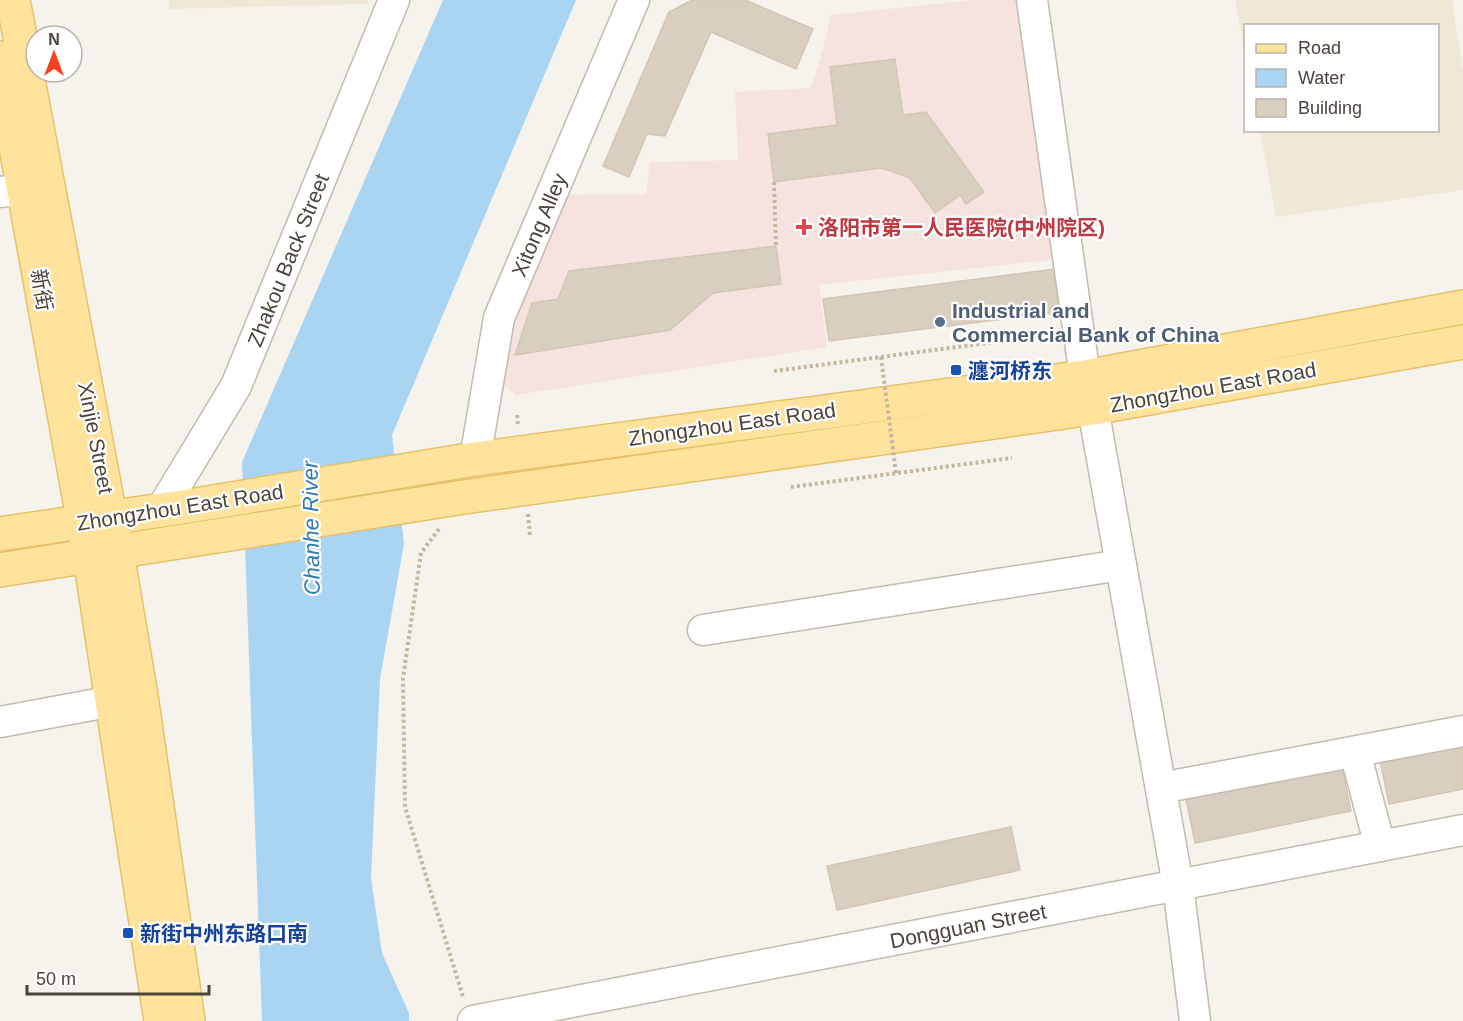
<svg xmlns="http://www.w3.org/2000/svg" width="1463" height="1021" viewBox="0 0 1463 1021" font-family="Arial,'Noto Sans SC',sans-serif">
  <rect width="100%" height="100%" fill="#f6f3ec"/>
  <g fill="#efe8d6">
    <path d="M 169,0 L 368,0 L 368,4 L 169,9 Z"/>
    <path d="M 1235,0 L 1452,0 L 1463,71 L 1463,190 L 1276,217 L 1260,131 L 1438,130 L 1438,26 L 1246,26 L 1245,55 Z"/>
  </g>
  <path fill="#f6e3e0" d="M 973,0 L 1018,0 L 1059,259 L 819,285 L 827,347 L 516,395 L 500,381 L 504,333 L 568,195 L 646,194 L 650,162 L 738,160 L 735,92 L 811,88 L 823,49 L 831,15 Z"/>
  <path fill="#a9d4f2" d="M 443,0 L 576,0 L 392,435 L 404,544 L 380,679 L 371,878 L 382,953 L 409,1013 L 409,1021 L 262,1021 L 242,462 Z"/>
  <g fill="#d8cfc1" stroke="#d3c7b4" stroke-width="1.5">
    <path d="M 692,0 L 745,0 L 813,29 L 796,69 L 711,32 L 665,136 L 647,134 L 629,177 L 603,166 L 669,12 Z"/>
    <path d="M 895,59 L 903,115 L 926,112 L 984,192 L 966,204 L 960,195 L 935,213 L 910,178 L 882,168 L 774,182 L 768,134 L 837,125 L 830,67 Z"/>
    <path d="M 776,246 L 781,284 L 713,293 L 670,330 L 515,355 L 532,303 L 558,299 L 569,271 Z"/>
    <path d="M 1055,269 L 1060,312 L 829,341 L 823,299 Z"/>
    <path d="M 1463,743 L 1463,789 L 1389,804 L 1380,760 Z"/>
    <path d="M 1342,767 L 1351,811 L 1195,843 L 1186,799 Z"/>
    <path d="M 1011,827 L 1020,870 L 837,910 L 827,866 Z"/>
  </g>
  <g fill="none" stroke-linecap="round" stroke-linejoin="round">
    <defs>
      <g id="minor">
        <path d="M 1032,0 L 1085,377 L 1093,408 L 1178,885 L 1195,1021"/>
        <path d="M 0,192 L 24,189"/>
        <path d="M 475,459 L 499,318 L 634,0"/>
        <path d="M 161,510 L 236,386 L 394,0"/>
        <path d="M 703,630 L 1121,565"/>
        <path d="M 0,722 L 135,697"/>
        <path d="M 1355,752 L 1380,846"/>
        <path d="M 1161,788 L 1463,731"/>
        <path d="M 473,1021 L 1463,830"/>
      </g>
      <g id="major">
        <path d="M 13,0 L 117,553 L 141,696 L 188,1021"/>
        <path d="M 0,58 L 90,557 L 161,1021"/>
        <path d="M 0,534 L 189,506 L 475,459 L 1085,377 L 1463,307"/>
        <path d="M 0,570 L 464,497 L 1093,408 L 1463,342"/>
      </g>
    </defs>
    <use href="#minor" stroke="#c2bbae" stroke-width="33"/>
    <use href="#major" stroke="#e6c16a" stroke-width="36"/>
    <g stroke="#c4b79f" stroke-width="4" stroke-dasharray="3 3" stroke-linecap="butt">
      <path d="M 774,182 L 776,246"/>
      <path d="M 774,371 L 995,342"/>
      <path d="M 517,415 L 518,426"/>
      <path d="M 791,487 L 1012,458"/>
      <path d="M 528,514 L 530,535"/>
      <path d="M 439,529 L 421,553 L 403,678 L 405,807 L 463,997"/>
    </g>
    <use href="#minor" stroke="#fff" stroke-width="30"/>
    <use href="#major" stroke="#ffe39c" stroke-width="33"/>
    <path stroke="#c4b79f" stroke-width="4" stroke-dasharray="3 3" stroke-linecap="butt" d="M 881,357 L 896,473"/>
  </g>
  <path fill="#e0444e" stroke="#fff" stroke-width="2" d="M801 218h6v6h6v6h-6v6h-6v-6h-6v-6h6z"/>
  <circle fill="#5c6f8a" stroke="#fff" stroke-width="2" cx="940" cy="322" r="6"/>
  <g fill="#1a4fb4" stroke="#fff" stroke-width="2">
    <rect x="950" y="364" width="12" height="12" rx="3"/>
    <rect x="122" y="927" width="12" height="12" rx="3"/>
  </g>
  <g text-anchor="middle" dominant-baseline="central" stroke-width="4.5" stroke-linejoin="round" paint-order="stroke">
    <g font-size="21" fill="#4b4439" stroke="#fff">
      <text transform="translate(539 225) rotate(-67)">Xitong Alley</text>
      <text transform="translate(288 260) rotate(-68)">Zhakou Back Street</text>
      <text transform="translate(42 290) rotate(80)">新街</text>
      <text transform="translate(1213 387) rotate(-10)">Zhongzhou East Road</text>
      <text transform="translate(732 424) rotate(-8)">Zhongzhou East Road</text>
      <text transform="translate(96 438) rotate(79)">Xinjie Street</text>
      <text transform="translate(180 507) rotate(-9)">Zhongzhou East Road</text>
      <text transform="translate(968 926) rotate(-11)">Dongguan Street</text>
    </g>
    <g font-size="21" font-weight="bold" fill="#be3a42" stroke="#fff" text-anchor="start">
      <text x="818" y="227">洛阳市第一人民医院(中州院区)</text>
    </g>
    <g font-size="21" font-weight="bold" fill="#4e5e75" stroke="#fff" text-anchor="start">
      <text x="952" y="310">Industrial and<tspan x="952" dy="24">Commercial Bank of China</tspan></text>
    </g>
    <g font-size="21" font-weight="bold" fill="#164399" stroke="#fff" text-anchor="start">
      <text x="968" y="370">瀍河桥东</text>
      <text x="140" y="933">新街中州东路口南</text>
    </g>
    <g font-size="22" font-style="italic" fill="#2e7ab2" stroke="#fff">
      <text transform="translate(311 528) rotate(-91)">Chanhe River</text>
    </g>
  </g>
  <rect x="1244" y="24" width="195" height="108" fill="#ffffff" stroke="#b7b4b0" stroke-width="1.5"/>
  <rect x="1256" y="44" width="30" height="9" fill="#ffe39c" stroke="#b7b4b0" stroke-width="1.5"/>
  <text x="1298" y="54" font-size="18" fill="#4b4439">Road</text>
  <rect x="1256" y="69" width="30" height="18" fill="#a9d4f2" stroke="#b7b4b0" stroke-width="1.5"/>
  <text x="1298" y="84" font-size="18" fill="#4b4439">Water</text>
  <rect x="1256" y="99" width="30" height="18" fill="#d8cfc1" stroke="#b7b4b0" stroke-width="1.5"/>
  <text x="1298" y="114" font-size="18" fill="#4b4439">Building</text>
  <g transform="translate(54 54)"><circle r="28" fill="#ffffff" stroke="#b7b4b0" stroke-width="1.5"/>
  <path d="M0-4.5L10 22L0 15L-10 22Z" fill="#fc3f1d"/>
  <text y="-9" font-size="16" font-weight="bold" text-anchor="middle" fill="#4b4439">N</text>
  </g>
  <path d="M27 985v9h182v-9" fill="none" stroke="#4b4439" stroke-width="3"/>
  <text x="36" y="985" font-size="18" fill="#4b4439" stroke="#ffffff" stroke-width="4.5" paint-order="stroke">50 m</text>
</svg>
